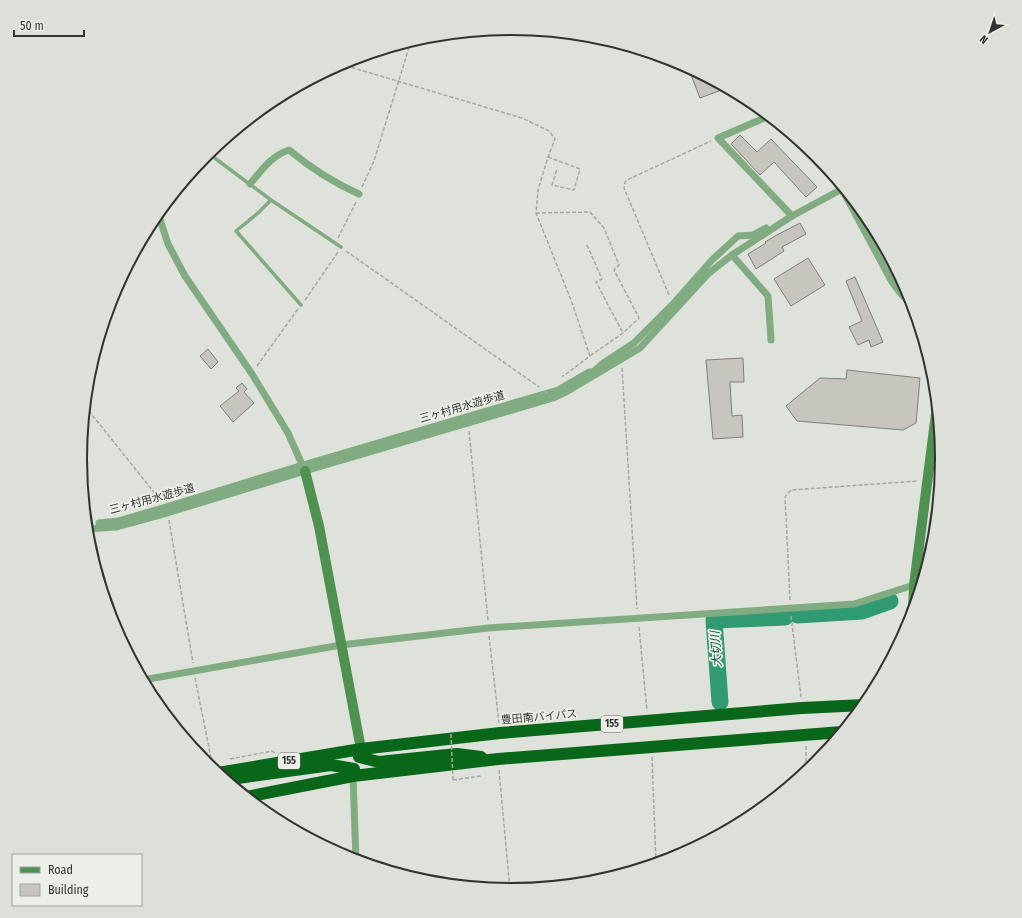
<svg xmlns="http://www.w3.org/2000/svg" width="1022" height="918" viewBox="0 0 1022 918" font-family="'Fira Sans Condensed','Noto Sans JP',sans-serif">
  <rect width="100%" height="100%" fill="#dfe2db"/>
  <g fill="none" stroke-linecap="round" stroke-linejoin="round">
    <g stroke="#309a73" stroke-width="17">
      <path d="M 797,615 L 862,611 L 890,601"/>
      <path d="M 720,702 L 714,620 L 785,617"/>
    </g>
  </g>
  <g fill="#c6c6bf" stroke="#807f79">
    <path d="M 688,67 L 727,88 L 700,98 Z"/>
    <path d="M 740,135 L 757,152 L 771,139 L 817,187 L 806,197 L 774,162 L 760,175 L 731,144 Z"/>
    <path d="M 800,223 L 806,234 L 782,247 L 784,251 L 756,269 L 748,254 L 766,243 L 765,242 L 775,236 Z"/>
    <path d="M 808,258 L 825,285 L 791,306 L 774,279 Z"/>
    <path d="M 855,277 L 883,342 L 871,347 L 869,340 L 858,345 L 849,327 L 862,321 L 846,281 Z"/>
    <path d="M 208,349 L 218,362 L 211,369 L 200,356 Z"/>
    <path d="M 743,358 L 744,382 L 730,382 L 732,416 L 742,415 L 743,437 L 713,439 L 706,360 Z"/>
    <path d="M 847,370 L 920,378 L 916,423 L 903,430 L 797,421 L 786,406 L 820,378 L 846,379 Z"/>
    <path d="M 242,383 L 247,389 L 244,392 L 254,403 L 233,422 L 220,406 L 239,391 L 236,388 Z"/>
  </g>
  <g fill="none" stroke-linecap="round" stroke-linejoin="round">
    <g stroke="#a5a8a2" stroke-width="1.5" stroke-dasharray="4 2" stroke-linecap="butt">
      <path d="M 340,64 L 522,118 L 549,131 L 555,139 L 548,157 L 538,190 L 536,213 L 571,300 L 590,356 L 562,377"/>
      <path d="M 548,157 L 580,169 L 574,190 L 552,185 L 557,169"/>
      <path d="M 362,187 L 374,161 L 411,41"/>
      <path d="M 536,213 L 590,212 L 604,228 L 619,265 L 614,270 L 639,318 L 623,333 L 590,356"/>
      <path d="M 338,238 L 356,202"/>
      <path d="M 587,245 L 602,279 L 596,282 L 623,333"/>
      <path d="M 346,251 L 539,387"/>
      <path d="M 669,295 L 624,188 L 625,182 L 629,179 L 711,141"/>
      <path d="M 305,300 L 338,252"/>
      <path d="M 257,366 L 298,309"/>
      <path d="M 622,368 L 637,609"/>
      <path d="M 85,406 L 161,501"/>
      <path d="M 469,431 L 488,620"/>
      <path d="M 169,520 L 193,663"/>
      <path d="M 790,600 L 785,497 L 791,490 L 918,481"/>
      <path d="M 791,616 L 801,697"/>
      <path d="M 639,627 L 647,711"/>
      <path d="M 489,636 L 499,723"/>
      <path d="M 195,678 L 212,763"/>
      <path d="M 806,746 L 806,772"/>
      <path d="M 652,757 L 656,863"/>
      <path d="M 230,759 L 272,751 L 275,753"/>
      <path d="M 207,764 L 212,763"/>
      <path d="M 499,770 L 510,890"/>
      <path d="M 453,780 L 481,776"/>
      <path d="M 487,888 L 593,882"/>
    </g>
    <g stroke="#81ac81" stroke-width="3.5">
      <path d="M 208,153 L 271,200 L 341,247"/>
      <path d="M 271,200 L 258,213 L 236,231 L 301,305"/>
    </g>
    <g stroke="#81ac81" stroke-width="7">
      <path d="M 769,116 L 718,138 L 792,216"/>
      <path d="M 810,150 L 842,189 L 892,282 L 902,295 L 913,306"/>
      <path d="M 250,184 C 262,170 271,156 289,150 C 312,169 332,182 359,194"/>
      <path d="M 158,213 L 168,244 L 185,276 L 252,374 L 288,433 L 304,469"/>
      <path d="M 732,255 L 768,296 L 771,340"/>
      <path d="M 99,523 L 118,521 L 166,507 L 303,465 L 558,390 L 589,372 L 593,372 L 602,364 L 634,343 L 673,304 L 712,260 L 738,236 L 753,235 L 766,228"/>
      <path d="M 87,529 L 116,527 L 167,513 L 305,471 L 553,398 L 566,392 L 640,348 L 709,273 L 732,255 L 792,216 L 844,188"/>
      <path d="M 143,680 L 341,645 L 488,628 L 854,604 L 914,585"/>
      <path d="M 353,776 L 356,860"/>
    </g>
    <g stroke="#4e9151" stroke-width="10">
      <path d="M 305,471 L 319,526 L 361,749 L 359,757"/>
      <path d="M 913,612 L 914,585 L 937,406"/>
    </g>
    <g stroke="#09671a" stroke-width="12">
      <path d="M 359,757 L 379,762 L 457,754 L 481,757"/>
      <path d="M 218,773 L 361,749 L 500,733 L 802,708 L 864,705"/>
      <path d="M 238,778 L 331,765 L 354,769"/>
      <path d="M 246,797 L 353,776 L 498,759 L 842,732"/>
    </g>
    <g stroke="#a5a8a2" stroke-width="1.5" stroke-dasharray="4 2" stroke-linecap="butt">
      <path d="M 545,391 L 551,397"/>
      <path d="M 451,734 L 453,780"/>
    </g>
  </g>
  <g text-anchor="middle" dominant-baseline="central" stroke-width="3.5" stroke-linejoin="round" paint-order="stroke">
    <g fill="#ecefe8" stroke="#6a6b67" stroke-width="1">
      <rect x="601" y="716" width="22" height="16" rx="3"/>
      <rect x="278" y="753" width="22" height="16" rx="3"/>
    </g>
    <g font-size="10" font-weight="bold" fill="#323330">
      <text x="612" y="724">155</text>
      <text x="289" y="761">155</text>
    </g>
    <g font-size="11" fill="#323330" stroke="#ecefe8">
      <text transform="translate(462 407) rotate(-16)">三ヶ村用水遊歩道</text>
      <text transform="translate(152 499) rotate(-15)">三ヶ村用水遊歩道</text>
      <text transform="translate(539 717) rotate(-5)">豊田南バイパス</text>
    </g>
    <g font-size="12" font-style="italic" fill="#04593f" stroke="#ecefe8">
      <text transform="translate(716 649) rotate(-94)">大切川</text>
    </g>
  </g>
  <path d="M0 0H1022V918H0ZM87 459a424 424 0 1 1 848 0a424 424 0 1 1-848 0Z" fill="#dde0d9" fill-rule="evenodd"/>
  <path fill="none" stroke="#323330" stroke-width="2" d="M87 459a424 424 0 1 1 848 0a424 424 0 1 1-848 0Z"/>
  <rect x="12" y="854" width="130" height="52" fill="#ecefe8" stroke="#a2a49e"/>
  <rect x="20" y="867" width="20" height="6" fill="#4e9151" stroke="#a2a49e"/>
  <text x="48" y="874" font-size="12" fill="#323330">Road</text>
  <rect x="20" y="884" width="20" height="12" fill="#c6c6bf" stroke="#a2a49e"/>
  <text x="48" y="894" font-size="12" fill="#323330">Building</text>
  <g transform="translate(990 32) rotate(220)" stroke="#ecefe8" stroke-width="3" paint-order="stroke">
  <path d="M0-3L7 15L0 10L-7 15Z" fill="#323330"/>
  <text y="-6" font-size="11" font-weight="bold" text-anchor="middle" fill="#323330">N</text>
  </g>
  <path d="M14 30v6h70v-6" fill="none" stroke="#323330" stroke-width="2"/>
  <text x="20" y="30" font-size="12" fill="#323330" stroke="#ecefe8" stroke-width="3" paint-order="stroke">50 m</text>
</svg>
